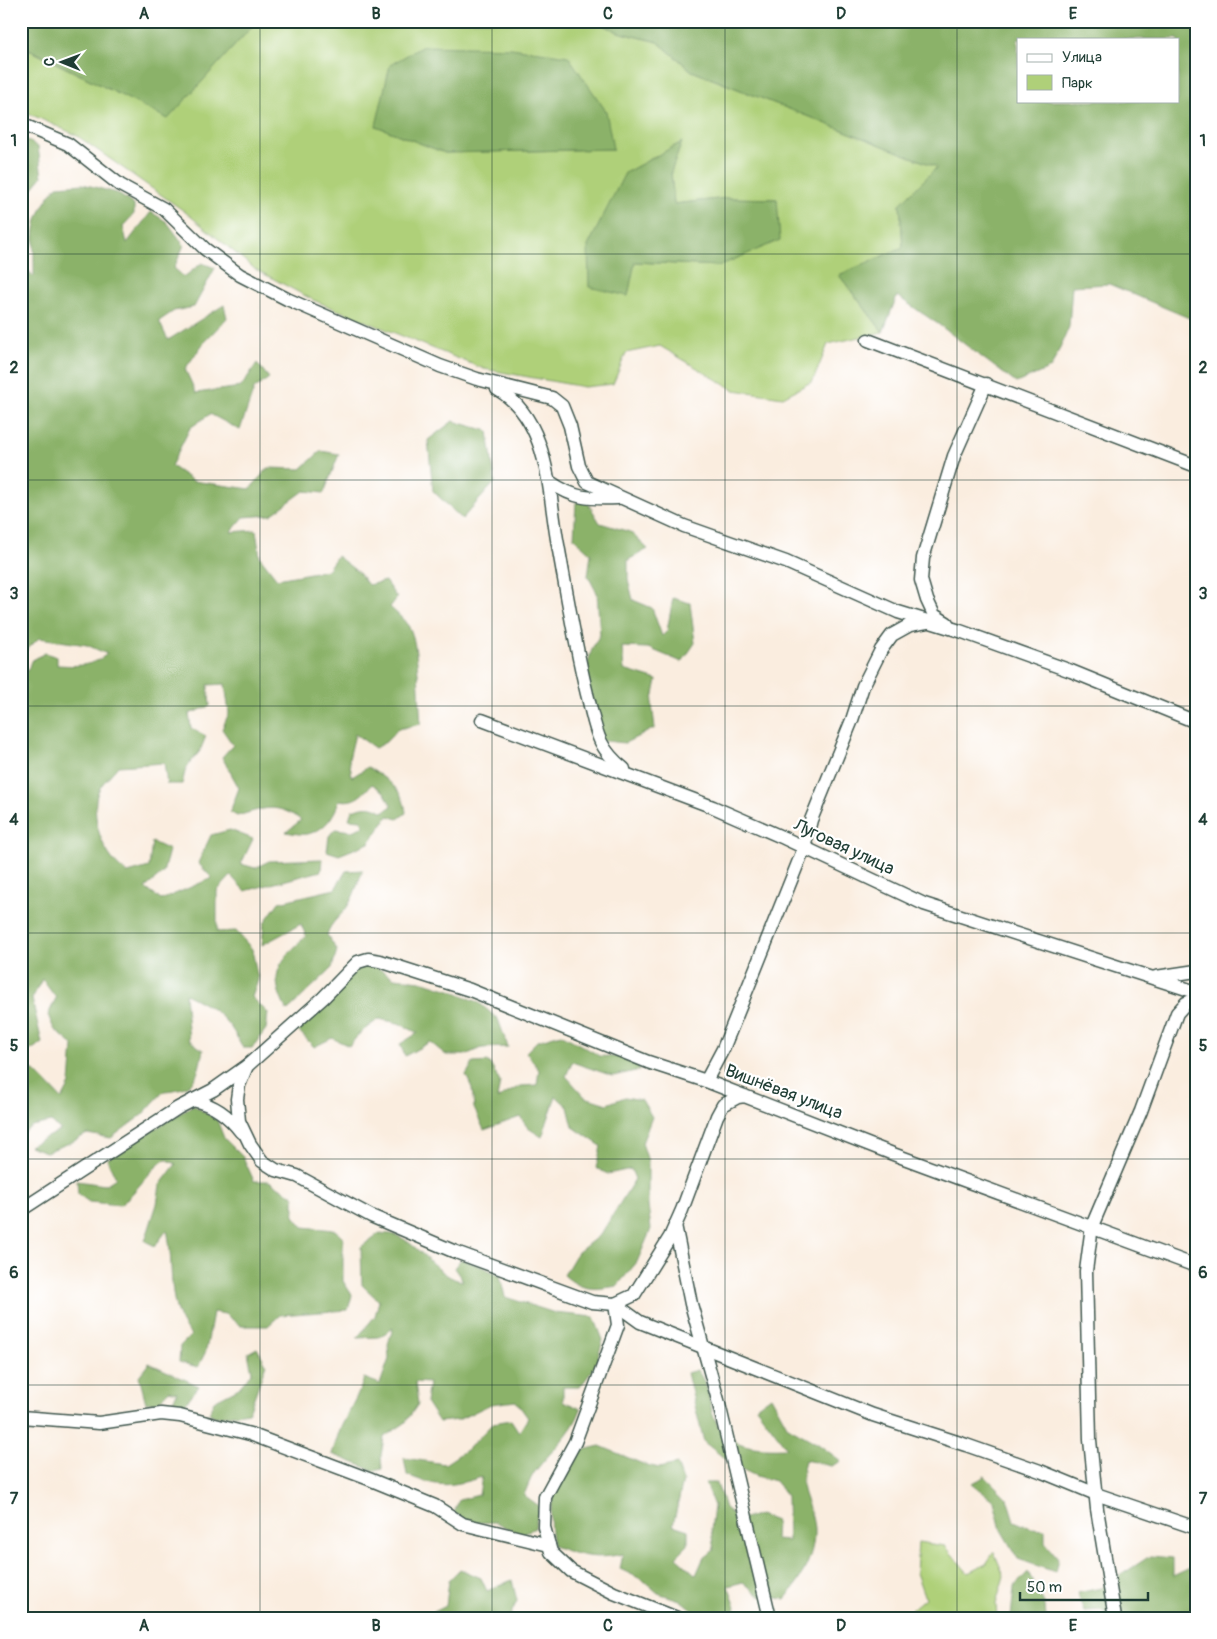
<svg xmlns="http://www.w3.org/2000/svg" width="1217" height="1639" viewBox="0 0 1217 1639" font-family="Pangolin,sans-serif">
  <rect width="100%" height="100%" fill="#fff"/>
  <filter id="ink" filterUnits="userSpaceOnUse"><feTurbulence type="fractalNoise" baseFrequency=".02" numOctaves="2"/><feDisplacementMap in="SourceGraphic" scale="10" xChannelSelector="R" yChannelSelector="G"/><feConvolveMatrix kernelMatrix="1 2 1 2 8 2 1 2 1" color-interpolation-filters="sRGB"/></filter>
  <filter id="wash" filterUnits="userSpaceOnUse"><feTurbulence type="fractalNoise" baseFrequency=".0096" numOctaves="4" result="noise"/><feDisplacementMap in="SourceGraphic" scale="20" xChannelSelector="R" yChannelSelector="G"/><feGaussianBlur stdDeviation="1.12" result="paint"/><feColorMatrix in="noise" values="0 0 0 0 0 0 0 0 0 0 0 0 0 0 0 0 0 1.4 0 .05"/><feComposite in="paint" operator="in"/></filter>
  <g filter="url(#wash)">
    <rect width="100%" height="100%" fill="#faeddf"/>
    <g fill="#afd079" stroke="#678656" fill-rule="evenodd">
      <path d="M 257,21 L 596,21 L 618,32 L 658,42 L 692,71 L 937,167 L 900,204 L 903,247 L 839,275 L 883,332 L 828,344 L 813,381 L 783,397 L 734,390 L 660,346 L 626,353 L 613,384 L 584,387 L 484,369 L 313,300 L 255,269 L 184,211 L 76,135 L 21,110 L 21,46 L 168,118 ZM 376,126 L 613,149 L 445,153 ZM 681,143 L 671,172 L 674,204 L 727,198 L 777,199 L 719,266 L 634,262 L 625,173 Z"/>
      <path d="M 918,1542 L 945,1546 L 968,1573 L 986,1564 L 994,1552 L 1004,1576 L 996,1604 L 997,1618 L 901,1618 L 925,1598 L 916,1573 Z"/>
    </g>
    <g fill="#8bb269" stroke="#55784e" fill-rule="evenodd">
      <path d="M 21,21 L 257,21 L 168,119 L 21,45 Z"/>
      <path d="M 596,21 L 1196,21 L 1196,321 L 1109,284 L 1072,286 L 1069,327 L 1051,368 L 1016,383 L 938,324 L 897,296 L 883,332 L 839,275 L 903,247 L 900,204 L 937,167 L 692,71 L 658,42 L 618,32 ZM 1018,39 L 1178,39 L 1178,101 L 1018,101 Z"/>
      <path d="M 423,46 L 511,48 L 568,56 L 606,111 L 613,149 L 445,153 L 376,126 L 390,65 Z"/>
      <path d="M 21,136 L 38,147 L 42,177 L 27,195 L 21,197 Z"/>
      <path d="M 682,142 L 671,172 L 674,204 L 727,198 L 777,199 L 780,240 L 719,266 L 635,262 L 628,296 L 589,287 L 588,246 L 625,173 Z"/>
      <path d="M 83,184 L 117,193 L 134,205 L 134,214 L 123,226 L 127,243 L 151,212 L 167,222 L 184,245 L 174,268 L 184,277 L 202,263 L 215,268 L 194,307 L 174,311 L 159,321 L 168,340 L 224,305 L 227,318 L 205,341 L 185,369 L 196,393 L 241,387 L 257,363 L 269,378 L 254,389 L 240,430 L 210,414 L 190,428 L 171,466 L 193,481 L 250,489 L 268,468 L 301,469 L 321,451 L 339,454 L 324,493 L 304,491 L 271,515 L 244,517 L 231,532 L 256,530 L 260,557 L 277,579 L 327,570 L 337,556 L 359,573 L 368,585 L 385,581 L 397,598 L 390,607 C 396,613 404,619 409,627 C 419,642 419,703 421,724 L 398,729 L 386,742 L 375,748 L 355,734 L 349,759 L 352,777 L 368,767 C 387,780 404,789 406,813 L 398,819 L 388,816 L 369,843 L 339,855 L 327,851 L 329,836 L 335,829 L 352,831 L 364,826 L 361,820 L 349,819 L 352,810 C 364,806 372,804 383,812 L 392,806 L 384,792 L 372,784 C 361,796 355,803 339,800 C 335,816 324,831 307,834 C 301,835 292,833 286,832 L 301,820 C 276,802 265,808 237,816 L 230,812 L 239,788 L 222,757 L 233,745 L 222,729 L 229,713 L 225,684 L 208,685 L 210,706 L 189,714 L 191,728 L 206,736 L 200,751 L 186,768 L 182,784 L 167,784 L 164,763 L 118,766 C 112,774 99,785 97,795 C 91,821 104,860 128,873 L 149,867 L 152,842 L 169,850 L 163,873 L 145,888 L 161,900 L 212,878 L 198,863 L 211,835 L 230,830 L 253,839 L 241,864 L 255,868 L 269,861 L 322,859 L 321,871 L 245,891 L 231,876 L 217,891 L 217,932 L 236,931 L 252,949 L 258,980 L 252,997 L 268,1013 L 266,1029 L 252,1048 L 243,1048 C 227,1017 216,1009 185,994 L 189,1040 L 203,1050 C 197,1079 196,1089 164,1091 L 142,1115 L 111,1138 L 87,1134 L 72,1142 L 46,1152 L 29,1146 L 61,1130 L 51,1122 L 32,1126 L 21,1134 L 21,1110 L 24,1102 L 21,1101 L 21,1067 L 36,1072 L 62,1099 L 70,1084 L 73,1045 L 54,1029 L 48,1015 L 56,998 L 42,979 L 32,999 L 42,1043 L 29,1051 L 21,1040 L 21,673 L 28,670 L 31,661 L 45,653 L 57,657 L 57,665 C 76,666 92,667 107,654 L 87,645 L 39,638 L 21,656 L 21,263 L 34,277 C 35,236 28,221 57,186 Z"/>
      <path d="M 453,421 L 488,431 L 495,482 L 462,519 L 433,491 L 428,440 Z"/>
      <path d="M 576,502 L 588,503 L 600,523 L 630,532 L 648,549 L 628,560 L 628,579 L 633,600 L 652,608 L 662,636 L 667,631 L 673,598 L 690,603 L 695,643 L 682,662 L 648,648 L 622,647 L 624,670 L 657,680 L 652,704 L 655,728 L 625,743 L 596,740 C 590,703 577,667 600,635 L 597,593 L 588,576 L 591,554 L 574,538 Z"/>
      <path d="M 363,870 C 358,881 355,894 349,904 C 342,916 330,922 327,935 L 337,950 L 332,968 L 287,1011 C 267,973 279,962 306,936 L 301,924 L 262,945 L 264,923 L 279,902 L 335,889 L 346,871 Z"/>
      <path d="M 361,964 L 376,967 L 394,978 L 421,981 L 453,991 L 478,1002 L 498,1019 L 508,1047 L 482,1048 L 465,1055 L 446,1055 L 430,1042 L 405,1056 L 400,1044 L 418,1033 L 398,1023 L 379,1019 L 361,1032 L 349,1046 L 332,1038 L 314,1047 L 296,1028 Z"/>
      <path d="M 561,1034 L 600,1056 L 635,1058 L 640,1070 L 613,1076 L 572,1062 L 566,1076 L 585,1097 L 607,1104 L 625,1097 L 642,1100 L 652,1117 L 642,1143 L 648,1161 L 648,1205 L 651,1229 L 637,1262 L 617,1286 C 594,1290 582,1291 564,1275 L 577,1253 L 601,1234 L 635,1179 L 631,1169 L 608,1174 L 596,1168 L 601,1146 L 573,1127 L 568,1107 L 556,1096 L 542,1137 L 528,1128 L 520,1117 L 484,1130 L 474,1108 L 472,1088 L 466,1075 L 473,1063 L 489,1062 L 500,1082 L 497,1099 L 520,1086 L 537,1085 L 539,1070 L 526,1052 L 537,1041 Z"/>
      <path d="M 193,1105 L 217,1120 L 224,1138 L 243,1157 L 254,1181 L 269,1181 L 294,1196 L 294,1216 L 303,1227 L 335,1230 L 343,1237 L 343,1281 L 352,1295 L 348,1310 L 280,1315 L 268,1326 L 241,1326 L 225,1314 L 213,1312 L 206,1351 L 198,1367 L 179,1362 L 180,1346 L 191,1335 C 165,1309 175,1265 167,1230 L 155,1246 L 145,1241 L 157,1204 L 160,1185 L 176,1164 L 166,1159 C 147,1172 138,1191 120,1205 L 89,1202 L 78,1194 L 77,1181 L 105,1185 L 116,1178 L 107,1159 Z"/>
      <path d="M 378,1234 C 383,1234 390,1233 395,1235 C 418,1242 440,1280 463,1281 L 454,1268 L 461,1259 L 485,1268 L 500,1276 L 505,1297 L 555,1313 L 594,1317 L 603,1340 L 595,1367 L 580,1387 L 563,1387 L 563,1401 L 581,1409 C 572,1435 550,1451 534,1473 C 530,1479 527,1488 524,1495 L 539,1506 L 535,1528 L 519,1535 L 496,1522 L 471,1523 L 454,1513 L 459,1500 L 479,1495 L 482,1477 C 449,1487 439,1488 407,1475 L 404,1458 L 445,1464 L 469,1448 L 493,1423 L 511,1420 L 519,1432 L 528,1418 L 516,1401 L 491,1404 L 458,1420 L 439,1422 L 426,1402 L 429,1383 L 415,1382 L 418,1404 L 405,1423 L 384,1437 L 381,1456 L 382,1469 L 375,1471 L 332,1454 L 340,1429 L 360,1390 L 364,1378 L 380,1384 L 389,1359 L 388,1344 L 393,1328 L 379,1337 L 357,1338 L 375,1316 L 379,1301 L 362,1285 L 361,1247 Z"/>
      <path d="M 257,1348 L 266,1364 L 249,1412 L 215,1417 L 209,1413 L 214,1401 L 239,1388 L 252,1372 L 248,1353 Z"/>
      <path d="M 149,1363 L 199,1386 L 184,1405 L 173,1401 L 177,1392 L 169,1390 L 159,1402 L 146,1403 L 139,1376 Z"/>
      <path d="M 697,1370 C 711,1389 707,1397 714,1417 C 727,1449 757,1449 787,1448 L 756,1407 L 771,1396 L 788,1427 L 818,1444 L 841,1461 L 831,1466 L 805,1460 C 798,1489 804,1491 812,1517 C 820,1546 803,1578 785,1599 L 760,1596 L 743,1582 L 728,1586 L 736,1607 L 731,1618 L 703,1618 L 680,1600 L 658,1593 L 643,1580 L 620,1569 L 623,1554 C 594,1560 580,1556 553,1546 C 545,1503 556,1489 574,1452 L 600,1446 L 643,1464 L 659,1468 L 677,1464 L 683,1481 L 673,1525 L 688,1530 L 688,1545 L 676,1557 L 696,1575 L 703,1559 L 714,1550 L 711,1530 L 714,1506 L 705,1483 L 717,1483 L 725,1508 L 739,1519 L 760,1515 L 776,1521 L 775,1540 L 788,1541 L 787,1496 L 775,1481 L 756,1476 L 733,1465 L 704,1442 L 687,1373 Z"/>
      <path d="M 985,1476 L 1007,1498 L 1014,1521 L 1031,1528 L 1045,1529 L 1045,1542 L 1058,1558 L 1055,1572 L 1018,1559 L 1001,1530 L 994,1501 L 972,1484 Z"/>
      <path d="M 1150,1556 L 1173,1558 L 1173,1576 L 1196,1565 L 1196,1618 L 1109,1618 L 1103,1610 L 1084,1611 L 1077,1593 L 1101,1588 Z"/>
      <path d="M 460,1569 L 481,1578 L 487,1591 L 512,1580 L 517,1601 L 509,1618 L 429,1618 L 428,1615 L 446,1606 L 449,1580 Z"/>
      <path d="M 1028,1572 L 1045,1606 L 1046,1618 L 1011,1617 L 1014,1587 Z"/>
    </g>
  </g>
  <g filter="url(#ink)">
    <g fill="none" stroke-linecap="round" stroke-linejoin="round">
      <defs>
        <g id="minor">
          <path d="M 21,124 L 68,144 L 120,185 L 164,209 L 205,249 L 240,275 L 287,299 L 440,366 L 477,379 L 552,398 L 562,406 L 570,426 L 579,466 L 587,482 L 684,526 L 786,562 L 898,612 L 960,631 L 1071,671 L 1196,722"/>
          <path d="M 868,340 L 1196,466"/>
          <path d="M 497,389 C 550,420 548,492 558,545 C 567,595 575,645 587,694 C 596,727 595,746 624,769"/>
          <path d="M 550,482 C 575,499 588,499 618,498"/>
          <path d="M 947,623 L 934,615 L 927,600 L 921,580 L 923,558 L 954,456 L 986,384"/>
          <path d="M 482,720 L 713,807 L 784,838 L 924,904 L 1196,992"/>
          <path d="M 1156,977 L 1196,971"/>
          <path d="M 706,1081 L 723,1049 L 755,970 L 804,848 L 811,820 L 852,720 L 863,686 L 881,650 L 892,635 L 910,625 L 927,622"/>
          <path d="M 745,1096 L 738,1097 L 723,1105 L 717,1116 L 682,1210 L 670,1237 L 634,1295 L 615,1304 L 592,1302 L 453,1251 L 371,1216 L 297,1176 L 276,1170 L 262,1161 L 250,1144 L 239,1121 L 237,1099 L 239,1085 L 247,1066 L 323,998 L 358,962 L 368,959 L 380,961 L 470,990 L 648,1062 L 706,1081 L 893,1154 L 1196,1266"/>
          <path d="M 193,1100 C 214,1105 228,1115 241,1132"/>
          <path d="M 21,1210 L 178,1108 L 213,1090 L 247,1066"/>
          <path d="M 675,1225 L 691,1304 L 718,1400 L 770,1618"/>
          <path d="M 615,1304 L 640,1322 L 873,1415 L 966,1445 L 1040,1471 L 1096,1494 L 1196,1528"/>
          <path d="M 615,1304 L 618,1325 L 575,1442 L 545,1497 L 544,1527 L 551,1552 L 571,1571 L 614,1593 L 677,1618"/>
          <path d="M 21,1417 L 99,1423 L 161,1414 L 180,1416 L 250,1434 L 369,1479 L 435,1506 L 463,1524 L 549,1545"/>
          <path d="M 1115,1618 L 1097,1509 L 1090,1440 L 1086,1271 L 1092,1226 L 1141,1111 L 1177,1013 L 1186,1003 L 1196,999"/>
        </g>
      </defs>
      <use href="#minor" stroke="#40574e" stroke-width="15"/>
      <use href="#minor" stroke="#fff" stroke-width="12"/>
    </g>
  </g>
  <path fill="none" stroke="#1f3d34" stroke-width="1" stroke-opacity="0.55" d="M 260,21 L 260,1618M 492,21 L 492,1618M 725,21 L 725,1618M 957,21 L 957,1618M 21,254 L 1196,254M 21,480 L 1196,480M 21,706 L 1196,706M 21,933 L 1196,933M 21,1159 L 1196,1159M 21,1385 L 1196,1385"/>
  <g text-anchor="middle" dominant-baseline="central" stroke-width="4.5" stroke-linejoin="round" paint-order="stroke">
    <g font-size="18" fill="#1f3d34" stroke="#fff">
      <text transform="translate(844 847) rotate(25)">Луговая улица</text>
      <text transform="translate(784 1092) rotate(21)">Вишнёвая улица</text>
    </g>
  </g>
  <rect width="1217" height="1639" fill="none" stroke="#fff" stroke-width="55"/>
  <rect x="1017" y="38" width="162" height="65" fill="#ffffff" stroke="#a5b1ae"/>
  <rect x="1027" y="54" width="25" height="8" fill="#ffffff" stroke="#a5b1ae"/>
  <text x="1062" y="62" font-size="15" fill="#1f3d34">Улица</text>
  <rect x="1027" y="75" width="25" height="15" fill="#afd079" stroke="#a5b1ae"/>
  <text x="1062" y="88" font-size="15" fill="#1f3d34">Парк</text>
  <g transform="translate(62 62) rotate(271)" stroke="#ffffff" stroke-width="4" paint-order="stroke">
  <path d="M0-4L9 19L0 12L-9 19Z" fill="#1f3d34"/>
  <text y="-8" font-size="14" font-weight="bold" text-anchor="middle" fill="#1f3d34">С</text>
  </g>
  <path d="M1020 1592v8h128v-8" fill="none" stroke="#1f3d34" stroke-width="2.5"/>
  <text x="1027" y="1592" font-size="15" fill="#1f3d34" stroke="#ffffff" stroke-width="4" paint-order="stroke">50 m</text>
  <rect x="28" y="28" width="1162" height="1584" fill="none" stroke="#1f3d34" stroke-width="2"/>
  <g font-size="16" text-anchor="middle" font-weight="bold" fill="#1f3d34">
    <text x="144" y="19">A</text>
    <text x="376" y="19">B</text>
    <text x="608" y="19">C</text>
    <text x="841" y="19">D</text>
    <text x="1073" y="19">E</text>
    <text x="14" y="146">1</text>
    <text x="1203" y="146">1</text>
    <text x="14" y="373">2</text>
    <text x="1203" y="373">2</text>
    <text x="14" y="599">3</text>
    <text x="1203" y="599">3</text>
    <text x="14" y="825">4</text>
    <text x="1203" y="825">4</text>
    <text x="14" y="1051">5</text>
    <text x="1203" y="1051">5</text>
    <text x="14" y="1278">6</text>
    <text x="1203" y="1278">6</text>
    <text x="14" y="1504">7</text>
    <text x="1203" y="1504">7</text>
    <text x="144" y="1631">A</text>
    <text x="376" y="1631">B</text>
    <text x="608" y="1631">C</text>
    <text x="841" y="1631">D</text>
    <text x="1073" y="1631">E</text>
  </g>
</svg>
